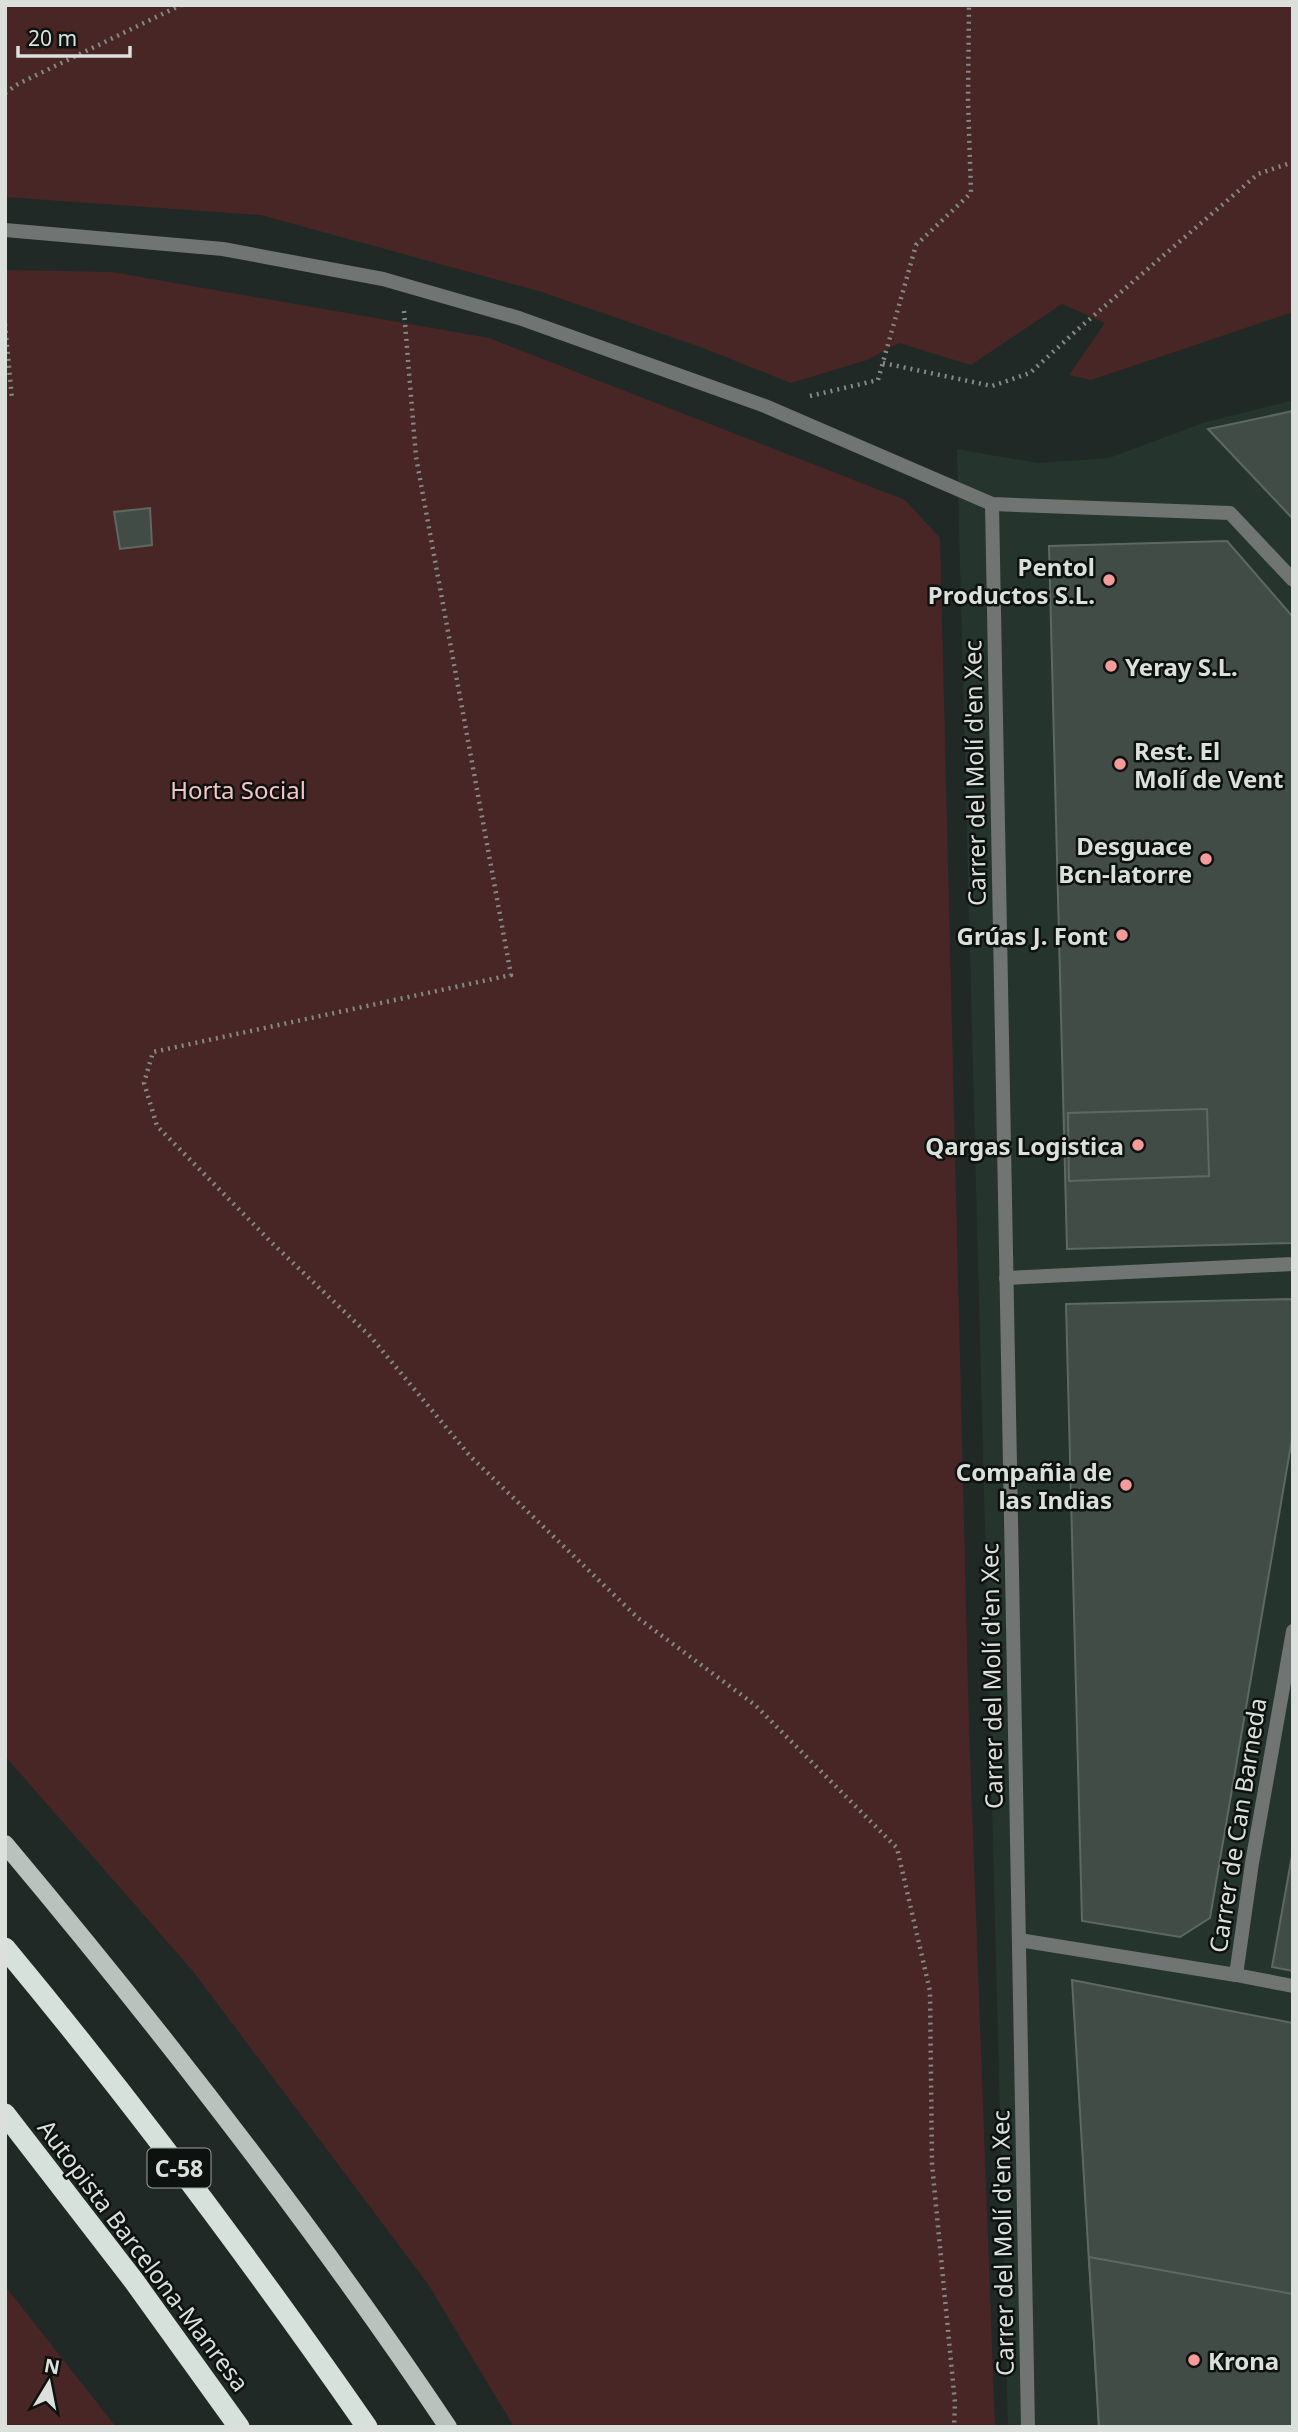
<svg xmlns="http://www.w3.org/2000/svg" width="1298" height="2432" viewBox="0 0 1298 2432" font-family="'Noto Sans',sans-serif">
  <rect width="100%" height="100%" fill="#202925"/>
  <path fill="#25342d" d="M 1293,400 L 1293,2427 L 1008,2427 L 957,449 L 1037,463 L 1109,458 L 1203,423 Z"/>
  <g fill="#492626">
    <path d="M 5,5 L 1293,5 L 1293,312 L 1091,380 L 1069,375 L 1105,323 L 1062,304 L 971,365 L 899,343 L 867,360 L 791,383 L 703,348 L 542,292 L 261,215 L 5,197 Z"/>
    <path d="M 5,270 L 112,272 L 489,338 L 905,500 L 940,538 L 969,1729 L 995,2427 L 514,2427 L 428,2284 L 192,1970 L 5,1756 Z"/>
    <path d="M 5,2286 L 116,2427 L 5,2427 Z"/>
  </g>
  <g fill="#424c47" stroke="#5e6863" stroke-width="2">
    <path d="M 1293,411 L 1293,519 L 1208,429 Z"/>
    <path d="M 150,508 L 152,545 L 120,549 L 114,512 Z"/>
    <path d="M 1227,541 L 1293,617 L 1293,1243 L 1067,1249 L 1049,546 Z"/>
    <path d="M 1207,1109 L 1209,1176 L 1069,1181 L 1068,1113 Z"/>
    <path d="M 1293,1299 L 1293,1433 L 1210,1918 L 1180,1937 L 1082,1921 L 1066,1304 Z"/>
    <path d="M 1293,1850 L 1293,1971 L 1272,1967 Z"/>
    <path d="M 1072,1980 L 1293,2023 L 1293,2427 L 1099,2427 Z"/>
    <path d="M 1089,2257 L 1293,2294 L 1293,2427 L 1099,2427 Z"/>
  </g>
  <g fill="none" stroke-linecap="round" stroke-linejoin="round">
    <g stroke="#838a86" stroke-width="4.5" stroke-dasharray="2 5" stroke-linecap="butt">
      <path d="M 5,93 L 18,84 L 181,5"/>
      <path d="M 404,311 L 416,457 L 511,975 L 153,1052 L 144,1083 L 157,1126 L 272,1243 L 370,1336 L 470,1456 L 638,1618 L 755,1705 L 897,1848 L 930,1991 L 932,2164 L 955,2403 L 954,2427"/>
      <path d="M 5,324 L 12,399"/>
      <path d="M 883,363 L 992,386 L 1030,373 L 1077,330 L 1258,174 L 1293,162"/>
      <path d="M 810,396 L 878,380 L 916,245 L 971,193 L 968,100 L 969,5"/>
    </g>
    <g stroke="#707472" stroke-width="14">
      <path d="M 1006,1278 L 1293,1264"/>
      <path d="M 1236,1975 L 1293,1986"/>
    </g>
    <g stroke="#707472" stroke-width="14">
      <path d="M 5,230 L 223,249 L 383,279 L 519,318 L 765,406 L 992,504 L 1230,513 L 1293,580"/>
      <path d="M 992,504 L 1028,2427"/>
      <path d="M 1019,1940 L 1236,1975 L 1252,1863 L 1293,1631"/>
    </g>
    <path stroke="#b9c2bd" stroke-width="18" d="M 5,1844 C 162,2031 312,2224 448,2427"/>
    <g stroke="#d6e1db" stroke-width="21">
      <path d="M 5,1948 C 133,2102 253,2263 367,2427"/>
      <path d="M 5,2114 L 134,2281 L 239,2427"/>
    </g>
  </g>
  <g fill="#f59b9a" stroke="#0d110f" stroke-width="2.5">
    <circle cx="1109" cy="580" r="7"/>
    <circle cx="1111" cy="666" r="7"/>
    <circle cx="1120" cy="764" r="7"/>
    <circle cx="1206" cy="859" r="7"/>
    <circle cx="1122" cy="935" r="7"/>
    <circle cx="1138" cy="1145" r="7"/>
    <circle cx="1126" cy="1485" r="7"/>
    <circle cx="1194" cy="2360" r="7"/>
  </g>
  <g text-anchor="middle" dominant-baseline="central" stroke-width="5" stroke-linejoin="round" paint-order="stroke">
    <rect fill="#0d110f" stroke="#9da29f" stroke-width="2" x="147.5" y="2148.5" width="63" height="39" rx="5"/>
    <g font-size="23" font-weight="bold" fill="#dbe0dd">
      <text x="179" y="2168">C-58</text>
    </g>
    <g font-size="24" font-weight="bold" fill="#dbe0dd" stroke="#0d110f" text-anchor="end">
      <text x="1095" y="566">Pentol<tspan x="1095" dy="28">Productos S.L.</tspan></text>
      <text x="1125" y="666" text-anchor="start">Yeray S.L.</text>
      <text x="1134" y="750" text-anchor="start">Rest. El<tspan x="1134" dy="28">Molí de Vent</tspan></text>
      <text x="1192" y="845">Desguace<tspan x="1192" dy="28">Bcn-latorre</tspan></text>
      <text x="1108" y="935">Grúas J. Font</text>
      <text x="1124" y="1145">Qargas Logistica</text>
      <text x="1112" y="1471">Compañia de<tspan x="1112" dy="28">las Indias</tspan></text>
      <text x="1208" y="2360" text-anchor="start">Krona</text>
    </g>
    <g font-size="24" fill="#dbe0dd" stroke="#0d110f">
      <text transform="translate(974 773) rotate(-91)">Carrer del Molí d'en Xec</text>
      <text transform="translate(991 1676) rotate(-91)">Carrer del Molí d'en Xec</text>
      <text transform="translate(1237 1825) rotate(-81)">Carrer de Can Barneda</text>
      <text transform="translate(1002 2243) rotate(-91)">Carrer del Molí d'en Xec</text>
      <text transform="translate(144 2255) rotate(53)">Autopista Barcelona-Manresa</text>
    </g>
    <g font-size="24" fill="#f6c4c3" stroke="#0d110f">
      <text x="238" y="789">Horta Social</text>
    </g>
  </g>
  <rect width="1298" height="2432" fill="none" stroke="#dbe0dd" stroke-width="14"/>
  <g transform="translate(49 2383) rotate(10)" stroke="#0d110f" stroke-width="5" paint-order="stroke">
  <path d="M0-5L12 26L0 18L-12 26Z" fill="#dbe0dd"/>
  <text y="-10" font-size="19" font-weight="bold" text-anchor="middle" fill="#dbe0dd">N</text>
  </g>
  <path d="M18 46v10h112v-10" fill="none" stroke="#dbe0dd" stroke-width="3.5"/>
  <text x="28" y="46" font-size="21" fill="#dbe0dd" stroke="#0d110f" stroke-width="5" paint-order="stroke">20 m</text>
</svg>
